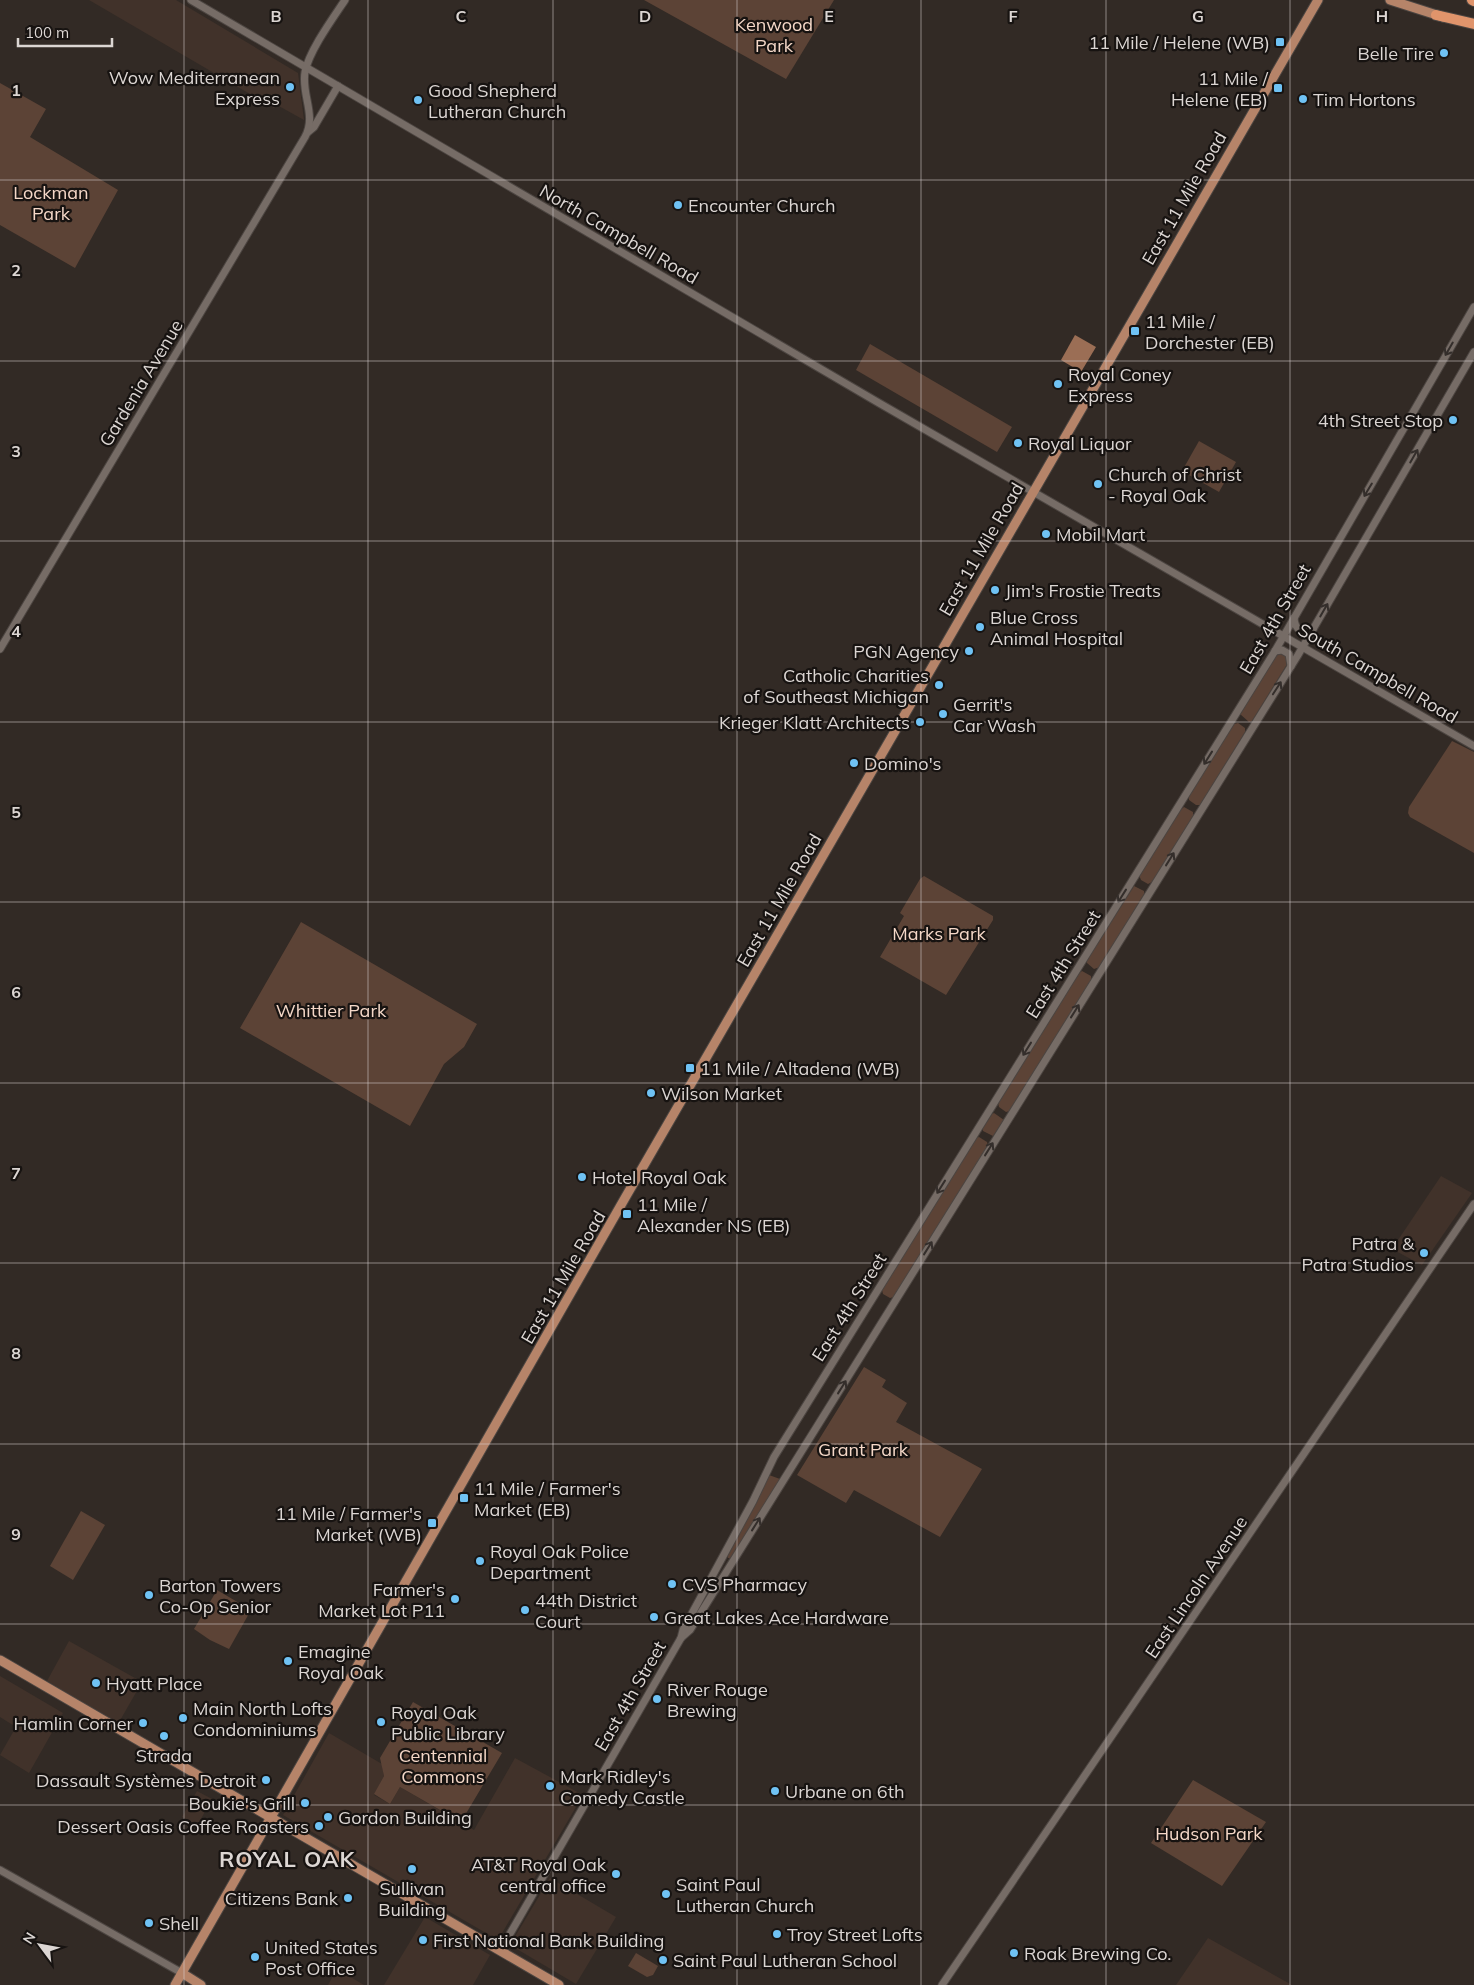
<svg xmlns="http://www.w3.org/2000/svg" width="1474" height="1985" viewBox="0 0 1474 1985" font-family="Mulish,sans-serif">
  <rect width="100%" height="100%" fill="#322a25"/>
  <g fill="#41322a">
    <path d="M 89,0 L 176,0 L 298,73 L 304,120 L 277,105 L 274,108 Z"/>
    <path d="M 1441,1176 L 1472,1193 L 1422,1265 L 1392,1249 Z"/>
    <path d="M 69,1641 L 142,1682 L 118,1724 L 47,1681 Z"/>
    <path d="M 0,1676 L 63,1713 L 29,1773 L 0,1755 L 16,1727 L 0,1717 Z"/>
    <path d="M 329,1733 L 382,1764 L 384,1776 L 374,1795 L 390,1804 L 400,1787 L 474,1830 L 515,1758 L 583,1795 L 498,1940 L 283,1815 Z"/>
    <path d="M 197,1791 L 212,1799 L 197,1826 L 182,1817 Z"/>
    <path d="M 550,1878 L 616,1917 L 576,1984 L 510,1945 Z"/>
    <path d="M 425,1917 L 490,1955 L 473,1985 L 384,1985 Z"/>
    <path d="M 1208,1938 L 1292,1985 L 1176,1985 Z"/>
    <path d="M 337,1969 L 364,1985 L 328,1985 Z"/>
  </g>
  <g fill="#5c4336">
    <path d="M 644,0 L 834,0 L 786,79 Z"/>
    <path d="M 0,83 L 46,109 L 30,137 L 118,190 L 75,268 L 0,225 Z"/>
    <path d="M 870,344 L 1012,427 L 997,452 L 856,370 Z"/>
    <path d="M 1199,441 L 1236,462 L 1219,492 L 1182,471 Z"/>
    <path d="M 1278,653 L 1285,654 L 1289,661 L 1252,721 L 1249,722 L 1240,714 Z"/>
    <path d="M 1238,723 L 1245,728 L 1245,732 L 1200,805 L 1196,805 L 1189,800 L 1189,796 L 1234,724 Z"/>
    <path d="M 1452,741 L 1474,752 L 1474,853 L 1410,817 L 1408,813 L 1409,807 Z"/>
    <path d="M 1184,807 L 1193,812 L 1193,816 L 1152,882 L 1148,884 L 1141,880 L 1139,875 L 1180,810 Z"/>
    <path d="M 924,876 L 993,916 L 993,920 L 946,995 L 880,957 L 904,916 L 900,913 L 920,879 Z"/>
    <path d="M 1134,886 L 1144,891 L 1144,894 L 1100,967 L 1094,969 L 1087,963 L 1087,960 Z"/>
    <path d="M 301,922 L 477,1024 L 464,1047 L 444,1064 L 410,1126 L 240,1028 Z"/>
    <path d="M 1082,971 L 1091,976 L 1091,981 L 1010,1111 L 1006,1112 L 999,1107 L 998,1103 L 1079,973 Z"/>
    <path d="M 994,1113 L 1004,1120 L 993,1136 L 983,1131 L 983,1128 L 992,1114 Z"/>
    <path d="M 979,1137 L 987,1142 L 988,1146 L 894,1297 L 890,1298 L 883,1294 L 882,1290 L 976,1138 Z"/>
    <path d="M 864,1367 L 886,1380 L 882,1387 L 907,1403 L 896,1422 L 982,1469 L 940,1537 L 854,1490 L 846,1503 L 797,1475 Z"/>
    <path d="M 769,1475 L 780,1479 L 779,1482 L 732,1558 L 728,1558 L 728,1554 Z"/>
    <path d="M 81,1511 L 105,1525 L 73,1580 L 50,1566 Z"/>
    <path d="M 217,1590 L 251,1610 L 229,1649 L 210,1640 L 194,1629 Z"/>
    <path d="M 413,1702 L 502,1753 L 461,1822 L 400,1787 L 390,1804 L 374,1794 L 384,1776 L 380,1758 Z"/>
    <path d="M 1193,1780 L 1266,1822 L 1222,1886 L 1151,1843 Z"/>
    <path d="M 636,1953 L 658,1966 L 653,1975 L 647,1977 L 628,1966 Z"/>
  </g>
  <path fill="#9b6e55" d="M 1075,335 L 1096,347 L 1081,372 L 1061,360 Z"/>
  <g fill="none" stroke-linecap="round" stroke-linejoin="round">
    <defs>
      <g id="minor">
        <path d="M 191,0 L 879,403 L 1474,746"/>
        <path d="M 308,132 L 314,127 L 338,86"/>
        <path d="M 1294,618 C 1295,630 1302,634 1313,629"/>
        <path d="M 0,649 L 305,137 C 317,115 301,95 305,72 C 309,51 333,18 345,0"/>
        <path d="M 1275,651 L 1282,650 L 1289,654 L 1291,666"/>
        <path d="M 681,1638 L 690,1630 L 730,1566 L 1298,655 L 1474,352"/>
        <path d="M 0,1870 L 182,1973"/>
        <path d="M 500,1951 L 681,1638 L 683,1630 L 753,1501 L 774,1457 L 1275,651 L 1474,307"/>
        <path d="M 942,1985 L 1474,1204"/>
      </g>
      <g id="major">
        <path d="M 1390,0 L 1443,17"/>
        <path d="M 0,1660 L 559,1985"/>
        <path d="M 182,1973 L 201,1985"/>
        <path d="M 175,1985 L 625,1198 L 1318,0"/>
      </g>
      <g id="highway">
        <path d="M 1472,0 L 1474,1"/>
        <path d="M 1436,15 L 1474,24"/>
      </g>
    </defs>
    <use href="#minor" stroke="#4c4541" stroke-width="9"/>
    <use href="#major" stroke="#4c4541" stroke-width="11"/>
    <use href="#highway" stroke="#4c4541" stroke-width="12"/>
    <use href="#minor" stroke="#766c66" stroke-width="7"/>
    <use href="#major" stroke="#b68469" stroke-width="9"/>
    <use href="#highway" stroke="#e0946b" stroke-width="10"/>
  </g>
  <defs><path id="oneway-shaft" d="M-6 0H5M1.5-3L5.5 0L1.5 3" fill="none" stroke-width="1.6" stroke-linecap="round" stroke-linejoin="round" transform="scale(1.25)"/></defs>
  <g stroke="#342e2b">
    <use href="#oneway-shaft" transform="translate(1449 349) rotate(120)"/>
    <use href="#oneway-shaft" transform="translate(1414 456) rotate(-60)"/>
    <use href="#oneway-shaft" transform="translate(1368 490) rotate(121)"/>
    <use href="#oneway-shaft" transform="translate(1324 610) rotate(-60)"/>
    <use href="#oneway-shaft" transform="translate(1277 688) rotate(-57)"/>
    <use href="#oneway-shaft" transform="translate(1208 758) rotate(122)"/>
    <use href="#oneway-shaft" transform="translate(1170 859) rotate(-58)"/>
    <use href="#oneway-shaft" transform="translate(1122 896) rotate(122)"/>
    <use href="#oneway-shaft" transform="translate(1075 1011) rotate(-58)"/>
    <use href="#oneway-shaft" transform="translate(1027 1049) rotate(122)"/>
    <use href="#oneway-shaft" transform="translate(989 1149) rotate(-58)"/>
    <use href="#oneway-shaft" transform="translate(941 1187) rotate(122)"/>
    <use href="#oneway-shaft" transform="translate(928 1248) rotate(-58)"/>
    <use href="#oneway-shaft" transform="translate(842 1387) rotate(-58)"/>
    <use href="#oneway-shaft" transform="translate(756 1524) rotate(-58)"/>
  </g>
  <path fill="none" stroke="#dcd6d3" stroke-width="1" stroke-opacity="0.55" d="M 184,0 L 184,1985M 368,0 L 368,1985M 553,0 L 553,1985M 737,0 L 737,1985M 921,0 L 921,1985M 1106,0 L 1106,1985M 1290,0 L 1290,1985M 0,180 L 1474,180M 0,361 L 1474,361M 0,541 L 1474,541M 0,722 L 1474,722M 0,902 L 1474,902M 0,1083 L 1474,1083M 0,1263 L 1474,1263M 0,1444 L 1474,1444M 0,1624 L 1474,1624M 0,1805 L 1474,1805"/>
  <g fill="#6fc2f4" stroke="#171311" stroke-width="2">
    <rect x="1275" y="37" width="10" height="10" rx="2.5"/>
    <circle cx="1444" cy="53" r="5"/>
    <circle cx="290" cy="87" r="5"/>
    <rect x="1273" y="83" width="10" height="10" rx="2.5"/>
    <circle cx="1303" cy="99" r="5"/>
    <circle cx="418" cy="100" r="5"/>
    <circle cx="678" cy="205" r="5"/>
    <rect x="1130" y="326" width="10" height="10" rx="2.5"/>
    <circle cx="1058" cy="384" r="5"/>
    <circle cx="1453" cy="420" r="5"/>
    <circle cx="1018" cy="443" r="5"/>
    <circle cx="1098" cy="484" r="5"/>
    <circle cx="1046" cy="534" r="5"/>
    <circle cx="995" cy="590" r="5"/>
    <circle cx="980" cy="627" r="5"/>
    <circle cx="969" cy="651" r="5"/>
    <circle cx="939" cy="685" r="5"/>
    <circle cx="943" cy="714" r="5"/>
    <circle cx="920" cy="722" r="5"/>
    <circle cx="854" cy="763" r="5"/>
    <rect x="685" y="1063" width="10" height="10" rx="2.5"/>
    <circle cx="651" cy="1093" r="5"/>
    <circle cx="582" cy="1177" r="5"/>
    <rect x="622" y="1209" width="10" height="10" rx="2.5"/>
    <circle cx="1424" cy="1253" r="5"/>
    <rect x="459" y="1493" width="10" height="10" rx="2.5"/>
    <rect x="427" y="1518" width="10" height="10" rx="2.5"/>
    <circle cx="480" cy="1561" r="5"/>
    <circle cx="672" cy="1584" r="5"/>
    <circle cx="149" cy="1595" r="5"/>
    <circle cx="455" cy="1599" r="5"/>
    <circle cx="525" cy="1610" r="5"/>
    <circle cx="654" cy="1617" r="5"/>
    <circle cx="288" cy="1661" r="5"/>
    <circle cx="96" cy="1683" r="5"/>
    <circle cx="657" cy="1699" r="5"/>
    <circle cx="183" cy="1718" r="5"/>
    <circle cx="381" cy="1722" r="5"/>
    <circle cx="143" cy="1723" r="5"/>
    <circle cx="164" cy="1736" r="5"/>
    <circle cx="266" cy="1780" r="5"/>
    <circle cx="550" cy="1786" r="5"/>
    <circle cx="775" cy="1791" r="5"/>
    <circle cx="305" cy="1803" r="5"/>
    <circle cx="328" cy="1817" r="5"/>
    <circle cx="319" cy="1826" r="5"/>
    <circle cx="412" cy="1869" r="5"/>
    <circle cx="616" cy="1874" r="5"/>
    <circle cx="666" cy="1894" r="5"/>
    <circle cx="348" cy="1898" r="5"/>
    <circle cx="149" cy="1923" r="5"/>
    <circle cx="777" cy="1934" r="5"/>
    <circle cx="423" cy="1940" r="5"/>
    <circle cx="1014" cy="1953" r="5"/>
    <circle cx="255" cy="1957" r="5"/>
    <circle cx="663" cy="1960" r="5"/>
  </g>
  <g text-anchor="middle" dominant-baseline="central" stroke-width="4.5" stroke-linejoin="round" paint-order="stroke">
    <g font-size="18" fill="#f5d8c8" stroke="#171311">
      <text x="774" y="24">Kenwood<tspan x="774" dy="21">Park</tspan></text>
      <text x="51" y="192">Lockman<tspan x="51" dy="21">Park</tspan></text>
      <text x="939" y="933">Marks Park</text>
      <text x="331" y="1010">Whittier Park</text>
      <text x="863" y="1449">Grant Park</text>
      <text x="443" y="1755">Centennial<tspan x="443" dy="21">Commons</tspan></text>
      <text x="1209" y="1833">Hudson Park</text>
    </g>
    <g font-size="18" fill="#dcd6d3" stroke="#171311" text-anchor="start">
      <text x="1270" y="42" text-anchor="end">11 Mile / Helene (WB)</text>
      <text x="1434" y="53" text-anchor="end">Belle Tire</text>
      <text x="280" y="77" text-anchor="end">Wow Mediterranean<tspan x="280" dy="21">Express</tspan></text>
      <text x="1268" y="78" text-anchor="end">11 Mile /<tspan x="1268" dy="21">Helene (EB)</tspan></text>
      <text x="428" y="90">Good Shepherd<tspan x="428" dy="21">Lutheran Church</tspan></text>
      <text x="1313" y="99">Tim Hortons</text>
      <text x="688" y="205">Encounter Church</text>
      <text x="1145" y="321">11 Mile /<tspan x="1145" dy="21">Dorchester (EB)</tspan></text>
      <text x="1068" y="374">Royal Coney<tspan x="1068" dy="21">Express</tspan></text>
      <text x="1443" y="420" text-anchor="end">4th Street Stop</text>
      <text x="1028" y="443">Royal Liquor</text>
      <text x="1108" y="474">Church of Christ<tspan x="1108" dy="21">- Royal Oak</tspan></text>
      <text x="1056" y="534">Mobil Mart</text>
      <text x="1005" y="590">Jim's Frostie Treats</text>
      <text x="990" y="617">Blue Cross<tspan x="990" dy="21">Animal Hospital</tspan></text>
      <text x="959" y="651" text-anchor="end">PGN Agency</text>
      <text x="929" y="675" text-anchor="end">Catholic Charities<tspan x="929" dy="21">of Southeast Michigan</tspan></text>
      <text x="953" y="704">Gerrit's<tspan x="953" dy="21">Car Wash</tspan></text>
      <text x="910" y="722" text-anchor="end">Krieger Klatt Architects</text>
      <text x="864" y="763">Domino's</text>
      <text x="700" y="1068">11 Mile / Altadena (WB)</text>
      <text x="661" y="1093">Wilson Market</text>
      <text x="592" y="1177">Hotel Royal Oak</text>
      <text x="637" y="1204">11 Mile /<tspan x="637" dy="21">Alexander NS (EB)</tspan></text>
      <text x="1414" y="1243" text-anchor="end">Patra &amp;<tspan x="1414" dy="21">Patra Studios</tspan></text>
      <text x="474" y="1488">11 Mile / Farmer's<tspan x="474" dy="21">Market (EB)</tspan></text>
      <text x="422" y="1513" text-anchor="end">11 Mile / Farmer's<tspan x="422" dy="21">Market (WB)</tspan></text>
      <text x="490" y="1551">Royal Oak Police<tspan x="490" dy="21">Department</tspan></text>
      <text x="682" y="1584">CVS Pharmacy</text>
      <text x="159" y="1585">Barton Towers<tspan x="159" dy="21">Co-Op Senior</tspan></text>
      <text x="445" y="1589" text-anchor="end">Farmer's<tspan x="445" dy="21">Market Lot P11</tspan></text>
      <text x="535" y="1600">44th District<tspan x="535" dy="21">Court</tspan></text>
      <text x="664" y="1617">Great Lakes Ace Hardware</text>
      <text x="298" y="1651">Emagine<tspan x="298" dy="21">Royal Oak</tspan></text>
      <text x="106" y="1683">Hyatt Place</text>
      <text x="667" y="1689">River Rouge<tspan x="667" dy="21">Brewing</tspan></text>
      <text x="193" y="1708">Main North Lofts<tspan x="193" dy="21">Condominiums</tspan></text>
      <text x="391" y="1712">Royal Oak<tspan x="391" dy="21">Public Library</tspan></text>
      <text x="133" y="1723" text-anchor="end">Hamlin Corner</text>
      <text x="164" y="1755" text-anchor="middle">Strada</text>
      <text x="560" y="1776">Mark Ridley's<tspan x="560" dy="21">Comedy Castle</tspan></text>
      <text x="256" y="1780" text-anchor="end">Dassault Systèmes Detroit</text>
      <text x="785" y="1791">Urbane on 6th</text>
      <text x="295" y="1803" text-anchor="end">Boukie's Grill</text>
      <text x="338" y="1817">Gordon Building</text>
      <text x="309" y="1826" text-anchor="end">Dessert Oasis Coffee Roasters</text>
      <text x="606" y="1864" text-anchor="end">AT&amp;T Royal Oak<tspan x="606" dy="21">central office</tspan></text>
      <text x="676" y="1884">Saint Paul<tspan x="676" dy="21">Lutheran Church</tspan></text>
      <text x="412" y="1888" text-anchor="middle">Sullivan<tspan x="412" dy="21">Building</tspan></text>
      <text x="338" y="1898" text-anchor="end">Citizens Bank</text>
      <text x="159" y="1923">Shell</text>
      <text x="787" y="1934">Troy Street Lofts</text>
      <text x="433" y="1940">First National Bank Building</text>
      <text x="265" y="1947">United States<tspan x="265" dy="21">Post Office</tspan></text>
      <text x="1024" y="1953">Roak Brewing Co.</text>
      <text x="673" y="1960">Saint Paul Lutheran School</text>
    </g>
    <g font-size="18" fill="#dcd6d3" stroke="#171311">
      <text transform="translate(1184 198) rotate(-60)">East 11 Mile Road</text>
      <text transform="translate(619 234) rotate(30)">North Campbell Road</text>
      <text transform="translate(141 383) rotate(-59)">Gardenia Avenue</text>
      <text transform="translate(981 549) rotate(-60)">East 11 Mile Road</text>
      <text transform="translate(1275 619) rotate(-60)">East 4th Street</text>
      <text transform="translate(1378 673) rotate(30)">South Campbell Road</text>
      <text transform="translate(779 900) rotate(-60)">East 11 Mile Road</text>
      <text transform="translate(1063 964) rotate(-58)">East 4th Street</text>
      <text transform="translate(563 1277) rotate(-60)">East 11 Mile Road</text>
      <text transform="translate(849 1307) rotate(-58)">East 4th Street</text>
      <text transform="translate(1196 1587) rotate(-56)">East Lincoln Avenue</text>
      <text transform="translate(630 1696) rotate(-60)">East 4th Street</text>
    </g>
    <g font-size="22" font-weight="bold" letter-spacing="1" fill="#dcd6d3" stroke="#171311">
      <text x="287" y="1859">ROYAL OAK</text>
    </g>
  </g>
  <g font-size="16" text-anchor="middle" font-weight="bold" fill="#dcd6d3" stroke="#171311" stroke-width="4.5" stroke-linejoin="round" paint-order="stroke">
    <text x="276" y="22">B</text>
    <text x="461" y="22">C</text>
    <text x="645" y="22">D</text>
    <text x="829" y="22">E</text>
    <text x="1013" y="22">F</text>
    <text x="1198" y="22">G</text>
    <text x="1382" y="22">H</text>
    <text x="16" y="96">1</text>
    <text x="16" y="276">2</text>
    <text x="16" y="457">3</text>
    <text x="16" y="637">4</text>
    <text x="16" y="818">5</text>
    <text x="16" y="998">6</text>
    <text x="16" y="1179">7</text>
    <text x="16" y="1359">8</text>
    <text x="16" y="1540">9</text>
  </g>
  <g transform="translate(40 1945) rotate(302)" stroke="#171311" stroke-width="4" paint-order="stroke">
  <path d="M0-4L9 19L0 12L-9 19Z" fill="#dcd6d3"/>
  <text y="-8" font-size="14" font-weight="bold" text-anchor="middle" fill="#dcd6d3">N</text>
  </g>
  <path d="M18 38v8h94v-8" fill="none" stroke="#dcd6d3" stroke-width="2.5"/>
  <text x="25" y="38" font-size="15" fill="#dcd6d3" stroke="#171311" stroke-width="4" paint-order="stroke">100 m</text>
</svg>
